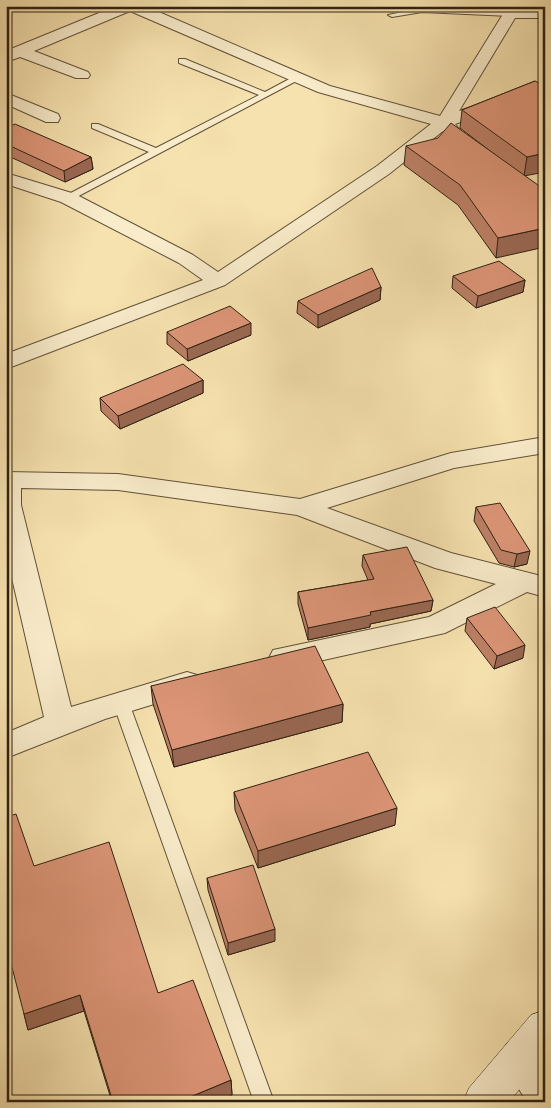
<svg xmlns="http://www.w3.org/2000/svg" width="551" height="1108" viewBox="0 0 551 1108" font-family="Alegreya,serif">
  <rect width="100%" height="100%" fill="#f6e2af"/>
  <filter id="stains"><feTurbulence type="fractalNoise" baseFrequency=".004" numOctaves="4"/><feColorMatrix values="0 0 0 0 .2 0 0 0 0 .09 0 0 0 0 .02 0 0 0 .5 -.17"/></filter>
  <radialGradient id="worn" r=".72"><stop offset=".6" stop-color="#630" stop-opacity="0"/><stop offset="1" stop-color="#630" stop-opacity=".3"/></radialGradient>
  <g fill="none" stroke-linecap="round" stroke-linejoin="round">
    <g fill="#727e73" fill-rule="evenodd">
      <path d="M 408,6 L 459,9 L 461,10 L 459,11 Z"/>
      <path d="M 530,9 L 545,9 L 545,11 L 528,11 L 528,10 Z"/>
    </g>
    <defs>
      <g id="service">
        <path d="M 422,8 L 511,12 L 515,14 L 511,16 L 422,12 L 392,17 L 388,15 Z"/>
        <path d="M 179,59 L 185,59 L 265,92 L 295,76 L 302,78 L 71,200 L 65,200 L 65,196 L 149,152 L 92,128 L 92,124 L 98,124 L 156,148 L 259,95 L 179,63 Z"/>
        <path d="M 120,694 L 125,696 L 128,700 L 274,1102 L 254,1102 L 112,700 L 115,696 Z"/>
      </g>
      <g id="minor">
        <path d="M 116,6 L 145,6 L 330,86 L 440,116 L 508,6 L 522,6 L 520,10 L 545,10 L 545,18 L 515,18 L 459,111 L 545,83 L 545,93 L 455,124 L 462,133 L 459,137 L 447,137 L 443,131 L 389,174 L 225,285 L 6,369 L 6,354 L 203,280 L 179,263 L 61,202 L 6,184 L 6,173 L 75,194 L 193,255 L 218,272 L 377,166 L 431,124 L 318,92 L 130,11 L 34,51 L 88,72 L 90,75 L 88,78 L 76,78 L 20,57 L 6,62 L 6,51 Z"/>
        <path d="M 6,93 L 58,114 L 60,118 L 58,122 L 46,122 L 6,104 Z"/>
        <path d="M 545,437 L 545,453 L 454,468 L 327,508 L 451,553 L 545,577 L 545,597 L 527,592 L 445,633 L 283,669 L 273,666 L 269,658 L 273,650 L 429,617 L 496,584 L 435,568 L 297,515 L 118,490 L 21,488 L 21,505 L 71,707 L 187,672 L 197,675 L 202,683 L 197,691 L 105,719 L 6,758 L 6,733 L 44,717 L 6,552 L 6,472 L 118,474 L 300,499 L 451,453 Z"/>
        <path d="M 520,1039 C 551,1051 545,1074 545,1102 L 527,1102 L 507,1070 L 501,1057 L 507,1044 Z"/>
      </g>
      <path id="secondary" d="M 545,1010 L 545,1058 L 509,1102 L 463,1102 L 469,1088 L 531,1015 Z"/>
    </defs>
    <use href="#service" stroke="#615139" stroke-width="2"/>
    <use href="#minor" stroke="#615139" stroke-width="2"/>
    <use href="#secondary" stroke="#2f2112" stroke-width="1"/>
    <use href="#service" fill="#f9eccb" fill-rule="evenodd"/>
    <use href="#minor" fill="#f9eccb" fill-rule="evenodd"/>
    <use href="#secondary" fill="#f9eccb" fill-rule="evenodd"/>
  </g>
  <g fill="#bd8066" stroke="#2f2112">
    <path d="M 535,81 L 525,176 L 496,258 L 458,205 L 404,165 L 406,146 L 502,160 L 460,128 L 462,110 Z"/>
    <path d="M 6,128 L 91,157 L 93,169 L 65,182 L 6,155 Z"/>
    <path d="M 453,276 L 525,280 L 523,292 L 476,308 L 452,288 Z"/>
    <path d="M 381,287 L 380,300 L 318,328 L 297,313 L 298,301 Z"/>
    <path d="M 167,332 L 251,335 L 188,361 L 167,344 Z"/>
    <path d="M 203,380 L 203,393 L 120,429 L 101,411 L 100,398 Z"/>
    <path d="M 476,507 L 527,564 L 514,567 L 499,563 L 474,521 Z"/>
    <path d="M 363,555 L 433,600 L 431,611 L 370,624 L 370,627 L 308,640 L 298,604 L 298,592 L 368,580 L 362,566 Z"/>
    <path d="M 467,618 L 523,658 L 494,669 L 465,631 Z"/>
    <path d="M 151,686 L 343,704 L 342,722 L 174,767 L 153,704 Z"/>
    <path d="M 234,792 L 395,825 L 258,868 L 235,810 Z"/>
    <path d="M 34,866 L 158,993 L 231,1080 L 232,1095 L 216,1102 L 112,1102 L 84,1011 L 28,1030 L 24,1014 Z"/>
    <path d="M 207,878 L 275,941 L 228,955 L 208,890 Z"/>
  </g>
  <g fill="#9a6853" stroke="#2f2112">
    <path d="M 545,153 L 545,172 L 524,176 L 527,157 Z"/>
    <path d="M 91,157 L 93,169 L 65,182 L 64,171 Z"/>
    <path d="M 545,228 L 545,247 L 496,258 L 498,238 Z"/>
    <path d="M 525,280 L 523,292 L 476,308 L 478,296 Z"/>
    <path d="M 381,287 L 380,300 L 318,328 L 318,315 Z"/>
    <path d="M 251,323 L 251,335 L 188,361 L 187,349 Z"/>
    <path d="M 203,380 L 203,393 L 120,429 L 118,416 Z"/>
    <path d="M 530,551 L 527,564 L 514,567 L 517,554 Z"/>
    <path d="M 433,600 L 431,611 L 370,624 L 370,627 L 308,640 L 308,628 L 370,612 Z"/>
    <path d="M 525,645 L 523,658 L 494,669 L 497,656 Z"/>
    <path d="M 343,704 L 342,722 L 174,767 L 172,750 Z"/>
    <path d="M 397,808 L 395,825 L 258,868 L 258,851 Z"/>
    <path d="M 275,929 L 275,941 L 228,955 L 228,943 Z"/>
    <path d="M 80,995 L 84,1011 L 28,1030 L 24,1014 Z"/>
    <path d="M 231,1080 L 232,1095 L 216,1102 L 178,1102 Z"/>
  </g>
  <g fill="#dc9577" stroke="#2f2112">
    <path d="M 535,81 L 545,86 L 545,153 L 527,157 L 462,110 Z"/>
    <path d="M 451,123 L 545,190 L 545,228 L 498,238 L 460,185 L 406,146 L 438,138 Z"/>
    <path d="M 15,124 L 91,157 L 64,171 L 6,144 L 6,128 Z"/>
    <path d="M 499,261 L 525,280 L 478,296 L 453,276 Z"/>
    <path d="M 372,268 L 381,287 L 318,315 L 298,301 Z"/>
    <path d="M 230,306 L 251,323 L 187,349 L 167,332 Z"/>
    <path d="M 183,364 L 203,380 L 118,416 L 100,398 Z"/>
    <path d="M 500,503 L 530,551 L 517,554 L 501,550 L 476,507 Z"/>
    <path d="M 407,547 L 433,600 L 370,612 L 371,615 L 308,628 L 298,592 L 374,579 L 363,555 Z"/>
    <path d="M 495,607 L 525,645 L 497,656 L 467,618 Z"/>
    <path d="M 315,646 L 343,704 L 172,750 L 151,686 Z"/>
    <path d="M 368,752 L 397,808 L 258,851 L 234,792 Z"/>
    <path d="M 16,814 L 34,866 L 109,842 L 158,993 L 193,980 L 231,1080 L 178,1102 L 113,1102 L 80,995 L 24,1014 L 6,944 L 6,817 Z"/>
    <path d="M 253,865 L 275,929 L 228,943 L 207,878 Z"/>
  </g>
  <rect width="551" height="1108" fill="none" stroke="#f6e2af" stroke-width="25"/>
  <rect x="8" y="8" width="536" height="1093" fill="none" stroke="#2f2112" stroke-width="2.5"/>
  <rect x="12" y="12" width="526" height="1083" fill="none" stroke="#2f2112"/>
  <rect width="100%" height="100%" filter="url(#stains)"/>
  <rect width="100%" height="100%" fill="url(#worn)"/>
</svg>
